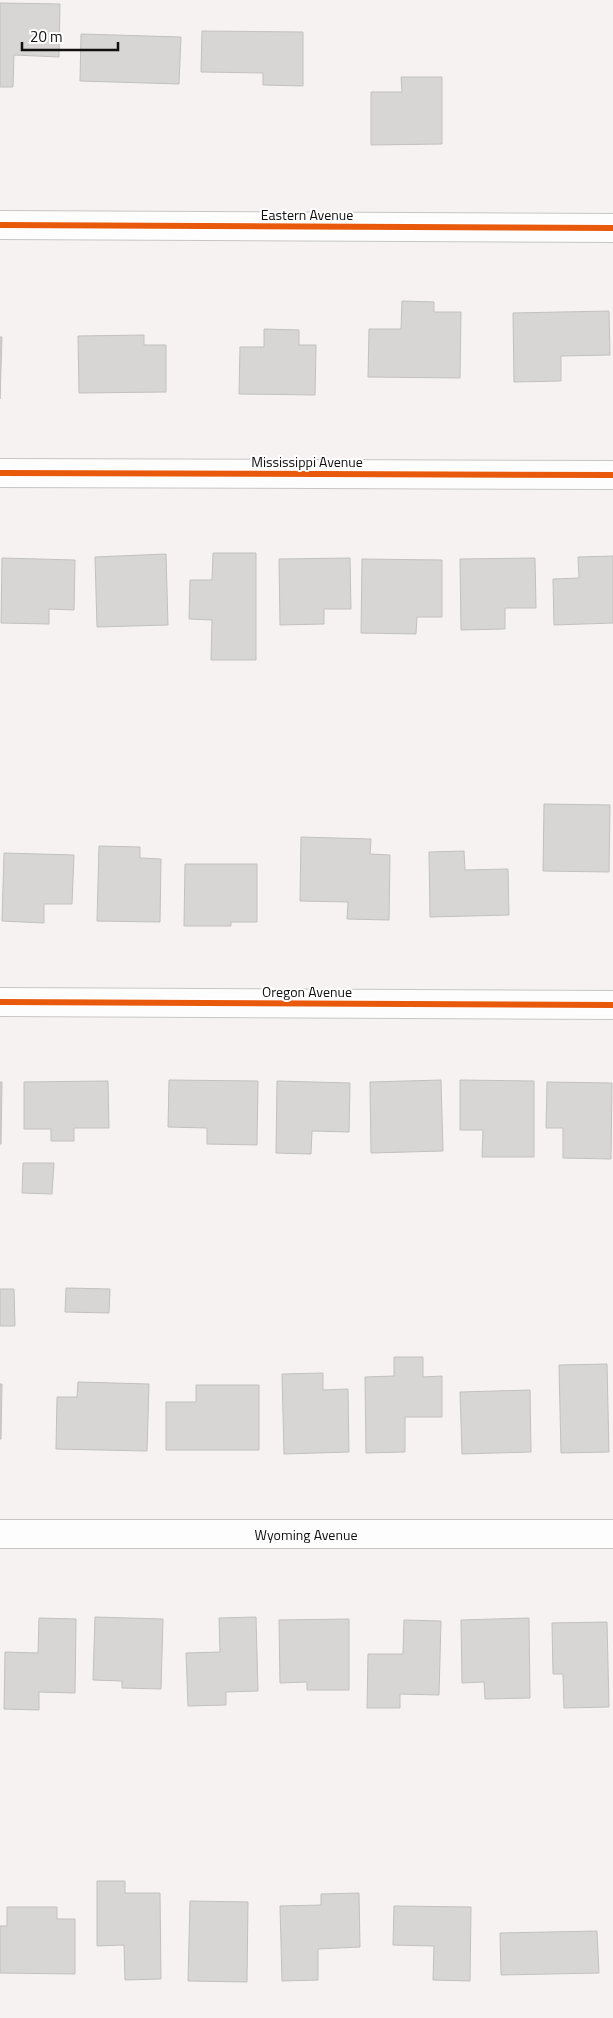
<svg xmlns="http://www.w3.org/2000/svg" width="613" height="2018" viewBox="0 0 613 2018" font-family="'Titillium Web',sans-serif">
  <rect width="100%" height="100%" fill="#f6f2f2"/>
  <g fill="#d8d5d5" stroke="#c3c0c0">
    <path d="M 0,3 L 60,4 L 59,57 L 14,55 L 13,87 L 0,87 Z"/>
    <path d="M 202,31 L 303,32 L 303,86 L 263,85 L 263,73 L 201,72 Z"/>
    <path d="M 81,34 L 181,37 L 179,84 L 80,81 Z"/>
    <path d="M 401,77 L 442,77 L 442,144 L 371,145 L 371,92 L 402,92 Z"/>
    <path d="M 402,301 L 434,302 L 434,312 L 461,312 L 460,378 L 368,377 L 369,329 L 401,329 Z"/>
    <path d="M 609,311 L 610,355 L 561,356 L 561,381 L 514,382 L 513,313 Z"/>
    <path d="M 264,329 L 299,330 L 299,345 L 316,345 L 315,395 L 239,394 L 240,347 L 264,347 Z"/>
    <path d="M 144,335 L 144,345 L 166,345 L 166,392 L 79,393 L 78,336 Z"/>
    <path d="M 0,337 L 2,337 L 0,399 Z"/>
    <path d="M 213,553 L 256,553 L 256,660 L 211,660 L 212,620 L 189,619 L 190,580 L 212,580 Z"/>
    <path d="M 166,554 L 168,625 L 97,627 L 95,557 Z"/>
    <path d="M 613,556 L 613,623 L 554,625 L 553,579 L 579,578 L 578,557 Z"/>
    <path d="M 2,558 L 75,560 L 74,610 L 49,609 L 49,624 L 1,623 Z"/>
    <path d="M 350,558 L 351,609 L 324,609 L 324,624 L 280,625 L 279,559 Z"/>
    <path d="M 535,558 L 536,608 L 505,608 L 505,629 L 461,630 L 460,559 Z"/>
    <path d="M 362,559 L 442,560 L 442,617 L 417,617 L 416,634 L 361,633 Z"/>
    <path d="M 544,804 L 610,805 L 609,872 L 543,871 Z"/>
    <path d="M 301,837 L 371,839 L 370,854 L 390,855 L 389,920 L 347,919 L 348,902 L 300,901 Z"/>
    <path d="M 99,846 L 140,847 L 140,858 L 161,859 L 160,922 L 97,921 Z"/>
    <path d="M 464,851 L 465,870 L 508,869 L 509,915 L 430,917 L 429,852 Z"/>
    <path d="M 4,853 L 74,855 L 72,904 L 44,904 L 44,923 L 2,921 Z"/>
    <path d="M 185,864 L 257,864 L 257,922 L 231,922 L 231,926 L 184,926 Z"/>
    <path d="M 169,1080 L 258,1081 L 257,1145 L 207,1144 L 207,1128 L 168,1127 Z"/>
    <path d="M 441,1080 L 443,1151 L 371,1153 L 370,1082 Z"/>
    <path d="M 460,1080 L 534,1081 L 534,1157 L 482,1157 L 483,1130 L 460,1130 Z"/>
    <path d="M 108,1081 L 109,1128 L 74,1128 L 74,1141 L 51,1141 L 51,1129 L 24,1129 L 24,1082 Z"/>
    <path d="M 277,1081 L 350,1083 L 349,1132 L 312,1131 L 311,1154 L 276,1153 Z"/>
    <path d="M 0,1082 L 2,1082 L 1,1144 L 0,1144 Z"/>
    <path d="M 547,1082 L 612,1083 L 611,1159 L 563,1158 L 563,1128 L 546,1128 Z"/>
    <path d="M 23,1163 L 54,1163 L 52,1194 L 22,1193 Z"/>
    <path d="M 66,1288 L 110,1289 L 109,1313 L 65,1312 Z"/>
    <path d="M 0,1289 L 14,1289 L 15,1326 L 0,1326 Z"/>
    <path d="M 394,1357 L 423,1357 L 423,1377 L 442,1376 L 442,1417 L 405,1417 L 405,1452 L 366,1453 L 365,1377 L 394,1376 Z"/>
    <path d="M 607,1364 L 609,1452 L 561,1453 L 559,1365 Z"/>
    <path d="M 323,1373 L 323,1390 L 348,1389 L 349,1452 L 284,1454 L 282,1374 Z"/>
    <path d="M 78,1382 L 149,1384 L 147,1451 L 56,1449 L 57,1397 L 77,1397 Z"/>
    <path d="M 0,1384 L 2,1384 L 1,1439 L 0,1439 Z"/>
    <path d="M 196,1385 L 259,1385 L 259,1450 L 166,1450 L 166,1402 L 196,1402 Z"/>
    <path d="M 530,1390 L 531,1452 L 462,1454 L 460,1392 Z"/>
    <path d="M 95,1617 L 163,1619 L 161,1689 L 122,1688 L 122,1681 L 93,1680 Z"/>
    <path d="M 256,1617 L 258,1691 L 226,1692 L 226,1705 L 188,1706 L 186,1653 L 220,1652 L 219,1618 Z"/>
    <path d="M 39,1618 L 76,1619 L 75,1693 L 39,1692 L 39,1710 L 4,1709 L 5,1652 L 38,1653 Z"/>
    <path d="M 529,1618 L 530,1698 L 485,1699 L 484,1682 L 462,1683 L 461,1620 Z"/>
    <path d="M 349,1619 L 349,1690 L 307,1690 L 307,1682 L 280,1683 L 279,1620 Z"/>
    <path d="M 404,1620 L 441,1621 L 439,1695 L 400,1694 L 400,1708 L 367,1708 L 368,1654 L 403,1654 Z"/>
    <path d="M 607,1622 L 609,1707 L 564,1708 L 563,1674 L 553,1674 L 552,1623 Z"/>
    <path d="M 97,1881 L 125,1881 L 125,1893 L 160,1893 L 161,1979 L 125,1980 L 124,1945 L 97,1946 Z"/>
    <path d="M 359,1893 L 360,1947 L 318,1949 L 318,1980 L 282,1981 L 280,1906 L 321,1905 L 321,1894 Z"/>
    <path d="M 190,1901 L 248,1902 L 247,1982 L 188,1981 Z"/>
    <path d="M 394,1906 L 471,1907 L 470,1981 L 433,1980 L 434,1946 L 393,1945 Z"/>
    <path d="M 7,1907 L 57,1907 L 57,1919 L 75,1919 L 75,1974 L 0,1973 L 0,1926 L 7,1926 Z"/>
    <path d="M 597,1931 L 599,1973 L 501,1975 L 500,1933 Z"/>
  </g>
  <g fill="none" stroke-linecap="round" stroke-linejoin="round">
    <defs>
      <g id="street">
        <path d="M 0,225 L 613,228"/>
        <path d="M 0,473 L 613,475"/>
        <path d="M 0,1002 L 613,1005"/>
        <path id="s1" d="M 0,1534 L 613,1534"/>
      </g>
    </defs>
    <use href="#street" stroke="#c8c5c5" stroke-width="30"/>
    <use href="#street" stroke="#fefdfd" stroke-width="28"/>
    <defs>
      <g id="cycleway">
        <path d="M 0,225 L 613,228"/>
        <path d="M 0,473 L 613,475"/>
        <path d="M 0,1002 L 613,1005"/>
      </g>
    </defs>
    <use href="#cycleway" stroke="#fff" stroke-width="9"/>
    <use href="#cycleway" stroke="#e8590c" stroke-width="6"/>
  </g>
  <g text-anchor="middle" dominant-baseline="central" stroke-width="4" stroke-linejoin="round" paint-order="stroke">
    <g font-size="14" fill="#110f0f" stroke="#fff">
      <text x="307" y="214">Eastern Avenue</text>
      <text x="307" y="461">Mississippi Avenue</text>
      <text x="307" y="991">Oregon Avenue</text>
      <text stroke="none"><textPath href="#s1" startOffset="306">Wyoming Avenue</textPath></text>
    </g>
  </g>
  <path d="M22 42v8h96v-8" fill="none" stroke="#110f0f" stroke-width="2.5"/>
  <text x="30" y="42" font-size="15" fill="#110f0f" stroke="#ffffff" stroke-width="4" paint-order="stroke">20 m</text>
</svg>
